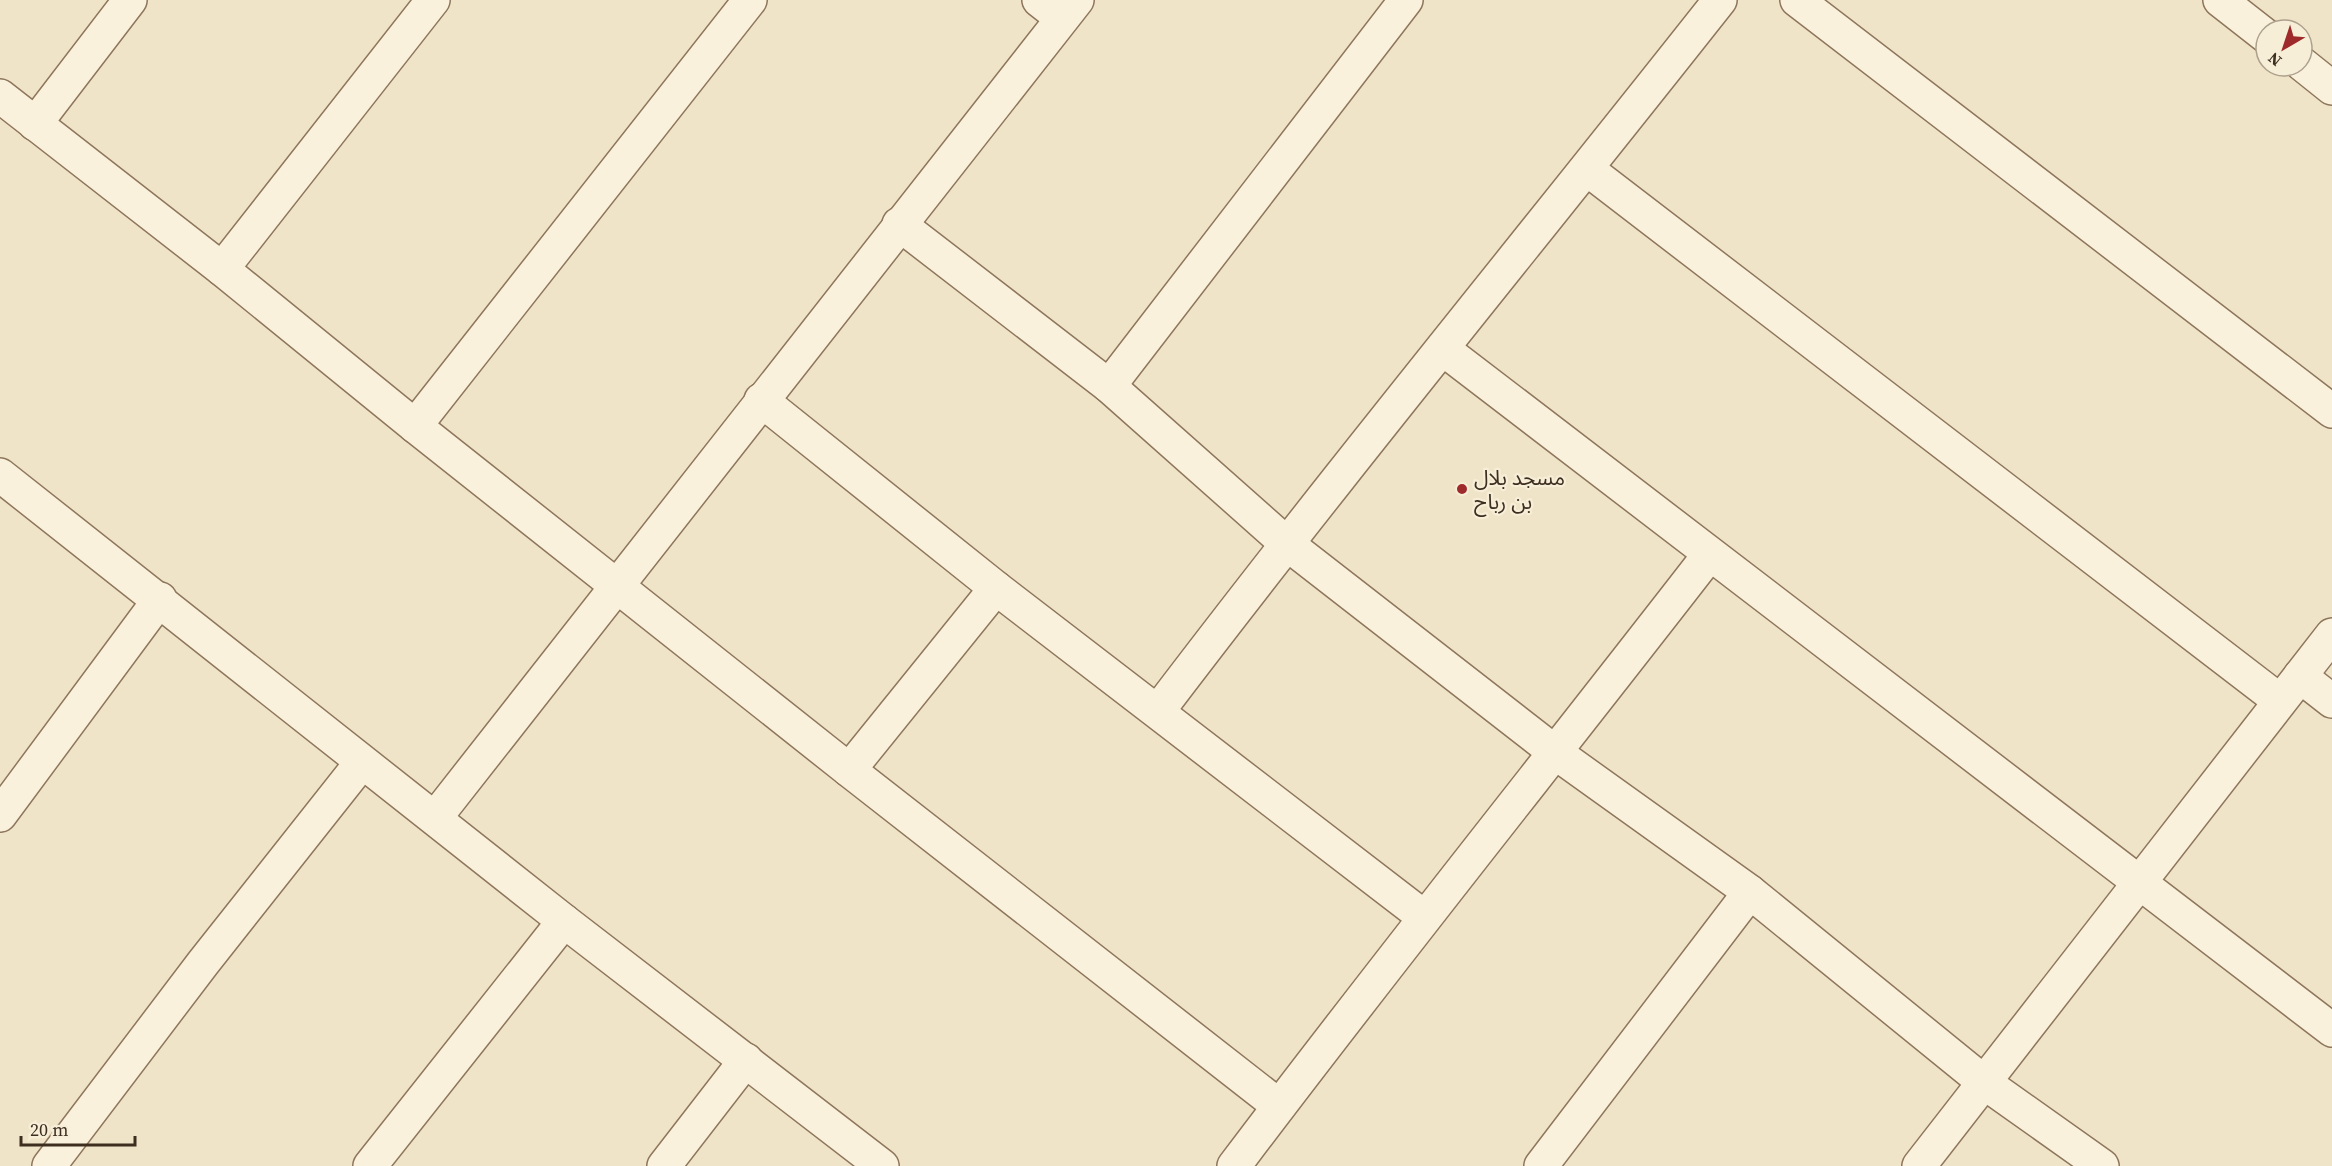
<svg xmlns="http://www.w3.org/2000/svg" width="2332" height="1166" viewBox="0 0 2332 1166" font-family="'Source Serif 4','Noto Sans Arabic',serif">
  <rect width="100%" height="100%" fill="#f0e4c8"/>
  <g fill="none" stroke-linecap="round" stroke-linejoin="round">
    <defs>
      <g id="minor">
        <path d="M 1039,0 L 1062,18"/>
        <path d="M 1797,0 L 2332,411"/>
        <path d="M 2220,0 L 2266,36"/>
        <path d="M 2302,64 L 2332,88"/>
        <path d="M 0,96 L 222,269 L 415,426 L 849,770 L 1279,1106"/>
        <path d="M 35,124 L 130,0"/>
        <path d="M 1587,169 L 2280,701"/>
        <path d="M 899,224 L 1109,386 L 1286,543 L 1556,753 L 1750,892 L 1985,1083 L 2102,1166"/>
        <path d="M 222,269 L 433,0"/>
        <path d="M 1443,349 L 2332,1030"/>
        <path d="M 1109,386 L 1406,0"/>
        <path d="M 761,400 L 996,588 L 1424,917"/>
        <path d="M 415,426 L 750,0"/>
        <path d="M 0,475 L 564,921 L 882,1166"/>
        <path d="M 2300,676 L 2332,701"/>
        <path d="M 1158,711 C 1341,470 1533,237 1720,0"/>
        <path d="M 849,770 L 996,588"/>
        <path d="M 0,815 L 160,599"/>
        <path d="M 435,818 L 1077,0"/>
        <path d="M 49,1166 L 203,963 L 362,762"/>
        <path d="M 370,1166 L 564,921"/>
        <path d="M 664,1166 L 746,1060"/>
        <path d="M 1234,1166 C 1389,960 1551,759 1709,555"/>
        <path d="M 1541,1166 L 1750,892"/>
        <path d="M 1919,1166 L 2332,635"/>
      </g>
    </defs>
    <use href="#minor" stroke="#8d765c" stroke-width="36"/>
    <use href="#minor" stroke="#faf1dc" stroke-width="33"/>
  </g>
  <circle fill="#9e2a2b" stroke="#f7eed8" stroke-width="2" cx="1462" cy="489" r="6"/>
  <g text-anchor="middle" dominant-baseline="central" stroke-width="4.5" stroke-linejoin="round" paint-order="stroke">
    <g font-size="21" fill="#3d2e20" stroke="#f7eed8" text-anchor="start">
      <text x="1474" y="477">مسجد بلال<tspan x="1474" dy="24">بن رباح</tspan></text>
    </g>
  </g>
  <g transform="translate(2284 48) rotate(219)"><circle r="28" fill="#f7eed8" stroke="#ada18e" stroke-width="1.5"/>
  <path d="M0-4.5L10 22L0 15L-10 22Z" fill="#9e2a2b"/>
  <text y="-9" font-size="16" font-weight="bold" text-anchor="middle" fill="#3d2e20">N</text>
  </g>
  <path d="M21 1136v9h114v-9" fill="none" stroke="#3d2e20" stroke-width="3"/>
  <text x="30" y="1136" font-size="18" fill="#3d2e20" stroke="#f7eed8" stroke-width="4.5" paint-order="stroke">20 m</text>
</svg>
